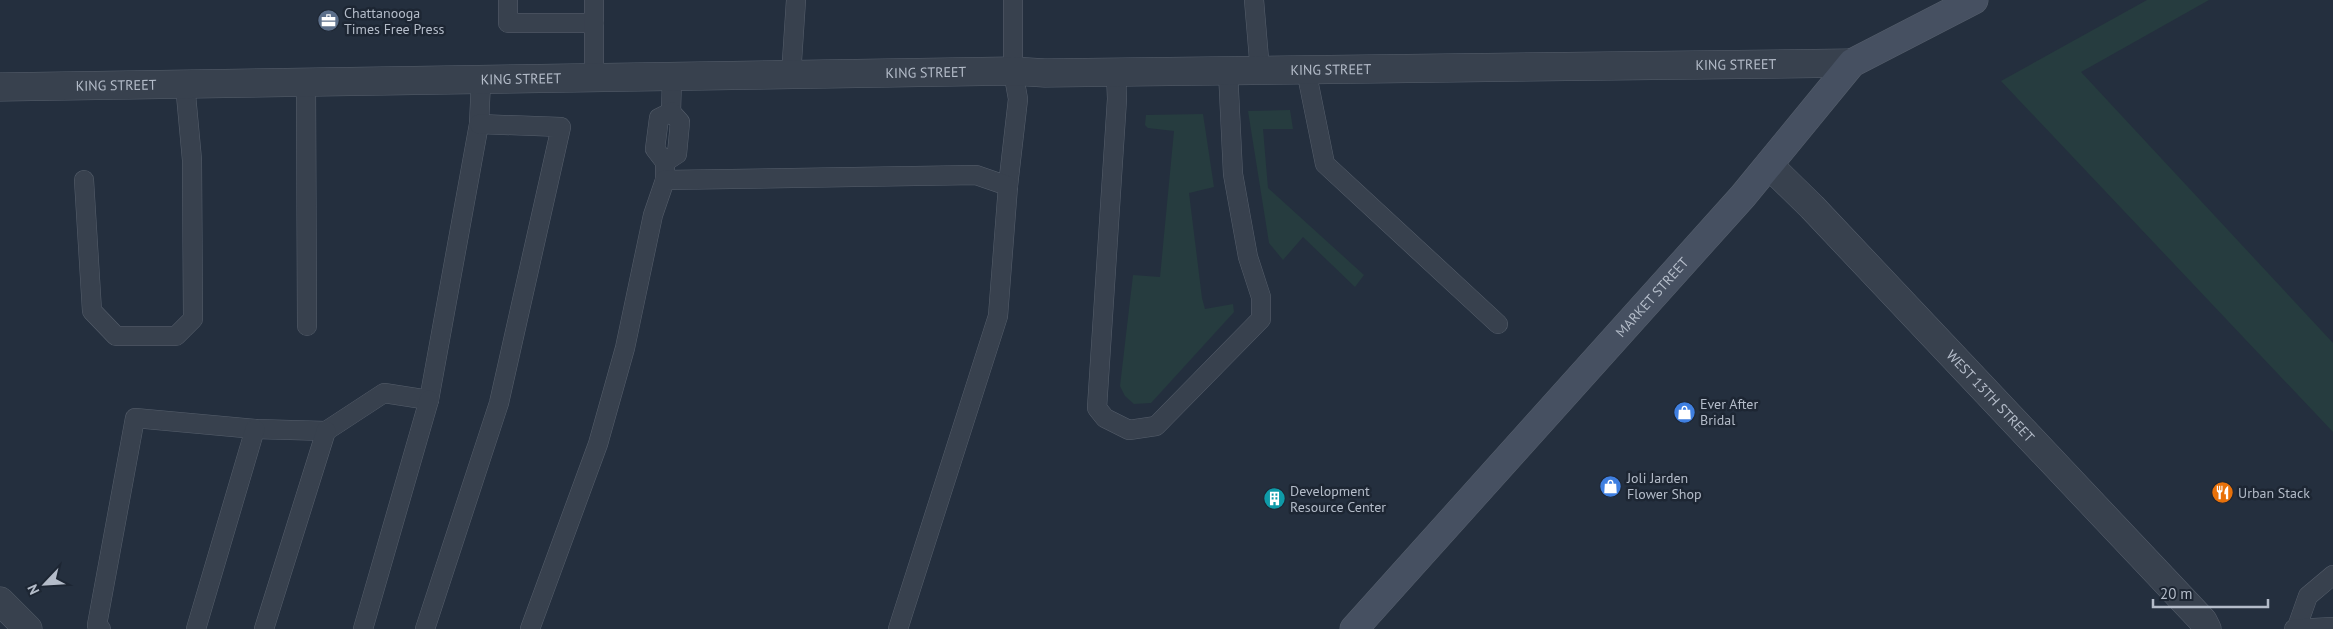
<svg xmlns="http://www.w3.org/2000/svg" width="2333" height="629" viewBox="0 0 2333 629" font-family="'PT Sans',sans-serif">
  <rect width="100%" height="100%" fill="#242f3e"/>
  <g fill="#263c3f">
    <path d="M 2147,0 L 2209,0 L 2081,72 L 2333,343 L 2333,432 L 2001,81 Z"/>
    <path d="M 1290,110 L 1293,129 L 1263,129 L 1268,188 L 1364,275 L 1355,287 L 1303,237 L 1283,260 L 1269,243 L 1248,111 Z"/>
    <path d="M 1203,114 L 1214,187 L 1189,193 L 1202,298 L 1205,309 L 1233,304 L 1234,312 L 1151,403 L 1134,404 L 1125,396 L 1120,386 L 1133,275 L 1160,277 L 1174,131 L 1148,128 L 1145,125 L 1146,115 Z"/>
  </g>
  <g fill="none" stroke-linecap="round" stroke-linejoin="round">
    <defs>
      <g id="lane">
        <path d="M 508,0 L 508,23 L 594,23"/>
        <path d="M 594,0 L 594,79"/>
        <path d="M 1254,0 L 1260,71"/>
        <path d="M 1306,70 L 1325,164 L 1498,324"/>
        <path d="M 1116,73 L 1117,99 L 1097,408 L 1105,418 L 1129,430 L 1156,426 L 1261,319 L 1261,297 L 1248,257 L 1233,174 L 1228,71"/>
        <path d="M 791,76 L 796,0"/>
        <path d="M 306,83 L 307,326"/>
        <path d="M 671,112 L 672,78"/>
        <path d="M 84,180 L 92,311 L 116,336 L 176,336 L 193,319 L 192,160 L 185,84"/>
        <path d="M 665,180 L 665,162 L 655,149 L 659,118 L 671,112 L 680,122 L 677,154 L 665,162"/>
        <path d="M 1008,186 L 1018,99 L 1013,71 L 1013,0"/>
        <path d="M 2297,627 L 2308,596 L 2333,575"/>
        <path d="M 101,629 L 97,625 L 135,418 L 255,429 L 326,431 L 384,393 L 429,400 L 479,124 L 481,81"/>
        <path d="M 196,629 L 255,429"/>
        <path d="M 264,629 L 326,431"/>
        <path d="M 363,629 L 429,400"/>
        <path d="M 425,629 L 499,403 L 561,127 L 479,124"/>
        <path d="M 530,629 L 598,444 L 625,348 L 653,215 L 665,180 L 976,175 L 1008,186 L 998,316 L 898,629"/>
        <path d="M 2294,629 L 2333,627"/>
      </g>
      <g id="street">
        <path id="s1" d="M 0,87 L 1013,71 L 1045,73 L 1852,63"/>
        <path id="s2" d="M 1769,165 L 1812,207 L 2203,621 L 2207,629"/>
        <path d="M 0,601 L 28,629"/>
      </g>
      <g id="secondary">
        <path id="s3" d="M 1354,629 L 1743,196 L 1852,63 L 1974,0"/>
      </g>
    </defs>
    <use href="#lane" stroke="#565f6c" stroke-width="20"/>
    <use href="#street" stroke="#565f6c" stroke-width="29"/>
    <use href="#secondary" stroke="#565f6c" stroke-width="29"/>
    <use href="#lane" stroke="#38414e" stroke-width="19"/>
    <use href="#street" stroke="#38414e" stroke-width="28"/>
    <use href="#secondary" stroke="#465061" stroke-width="28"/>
  </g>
  <defs>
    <symbol id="office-disc" viewBox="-11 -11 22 22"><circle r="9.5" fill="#5c6f8a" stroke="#1d2633"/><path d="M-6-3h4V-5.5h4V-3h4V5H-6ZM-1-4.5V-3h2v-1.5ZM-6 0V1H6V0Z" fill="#fff"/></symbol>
    <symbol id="shop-disc" viewBox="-11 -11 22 22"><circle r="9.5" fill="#3f7fe0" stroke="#1d2633"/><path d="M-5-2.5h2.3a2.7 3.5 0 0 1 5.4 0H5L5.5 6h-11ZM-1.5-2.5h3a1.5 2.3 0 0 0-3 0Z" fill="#fff"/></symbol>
    <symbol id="restaurant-disc" viewBox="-11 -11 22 22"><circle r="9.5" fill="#e8710a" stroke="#1d2633"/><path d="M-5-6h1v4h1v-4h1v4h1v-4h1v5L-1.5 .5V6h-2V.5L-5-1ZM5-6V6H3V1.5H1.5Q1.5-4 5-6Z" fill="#fff"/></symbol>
    <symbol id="building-disc" viewBox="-11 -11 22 22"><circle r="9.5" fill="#0f9aa8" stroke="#1d2633"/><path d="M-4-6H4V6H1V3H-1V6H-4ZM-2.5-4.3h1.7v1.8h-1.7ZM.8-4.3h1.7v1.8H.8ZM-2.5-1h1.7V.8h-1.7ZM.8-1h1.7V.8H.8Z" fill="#fff"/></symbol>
  </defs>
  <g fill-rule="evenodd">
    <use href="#office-disc" x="316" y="8" width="25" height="25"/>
    <use href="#shop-disc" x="1672" y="400" width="25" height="25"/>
    <use href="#shop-disc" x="1598" y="474" width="25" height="25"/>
    <use href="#restaurant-disc" x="2210" y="480" width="25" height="25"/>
    <use href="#building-disc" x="1262" y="486" width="25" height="25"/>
  </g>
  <g text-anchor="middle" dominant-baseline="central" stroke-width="5" stroke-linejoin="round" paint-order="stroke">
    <g font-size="14" fill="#b4bcc9" stroke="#1d2633" text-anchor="start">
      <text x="344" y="13">Chattanooga<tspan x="344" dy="16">Times Free Press</tspan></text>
      <text x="1700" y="404">Ever After<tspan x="1700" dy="16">Bridal</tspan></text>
      <text x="1627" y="478">Joli Jarden<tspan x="1627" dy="16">Flower Shop</tspan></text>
      <text x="1290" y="491">Development<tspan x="1290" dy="16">Resource Center</tspan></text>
      <text x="2238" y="493">Urban Stack</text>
    </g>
    <g font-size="14" fill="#b4bcc9" stroke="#1d2633">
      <text stroke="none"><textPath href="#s1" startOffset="1736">KING STREET</textPath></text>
      <text stroke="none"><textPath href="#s1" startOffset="1331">KING STREET</textPath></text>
      <text stroke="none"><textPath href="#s1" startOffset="926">KING STREET</textPath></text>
      <text stroke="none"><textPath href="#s1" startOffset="521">KING STREET</textPath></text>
      <text stroke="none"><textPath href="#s1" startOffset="116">KING STREET</textPath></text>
      <text stroke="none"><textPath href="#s3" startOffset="446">MARKET STREET</textPath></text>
      <text stroke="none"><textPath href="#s2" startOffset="320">WEST 13TH STREET</textPath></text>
    </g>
  </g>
  <g transform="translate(45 584) rotate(245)" stroke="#1d2633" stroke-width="4" paint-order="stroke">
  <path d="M0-4L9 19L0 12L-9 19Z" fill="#b4bcc9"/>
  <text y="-8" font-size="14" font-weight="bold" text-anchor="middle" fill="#b4bcc9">N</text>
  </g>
  <path d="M2153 599v8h115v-8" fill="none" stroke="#b4bcc9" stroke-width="2.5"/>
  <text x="2160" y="599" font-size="15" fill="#b4bcc9" stroke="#1d2633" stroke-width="4" paint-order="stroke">20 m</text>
</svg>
